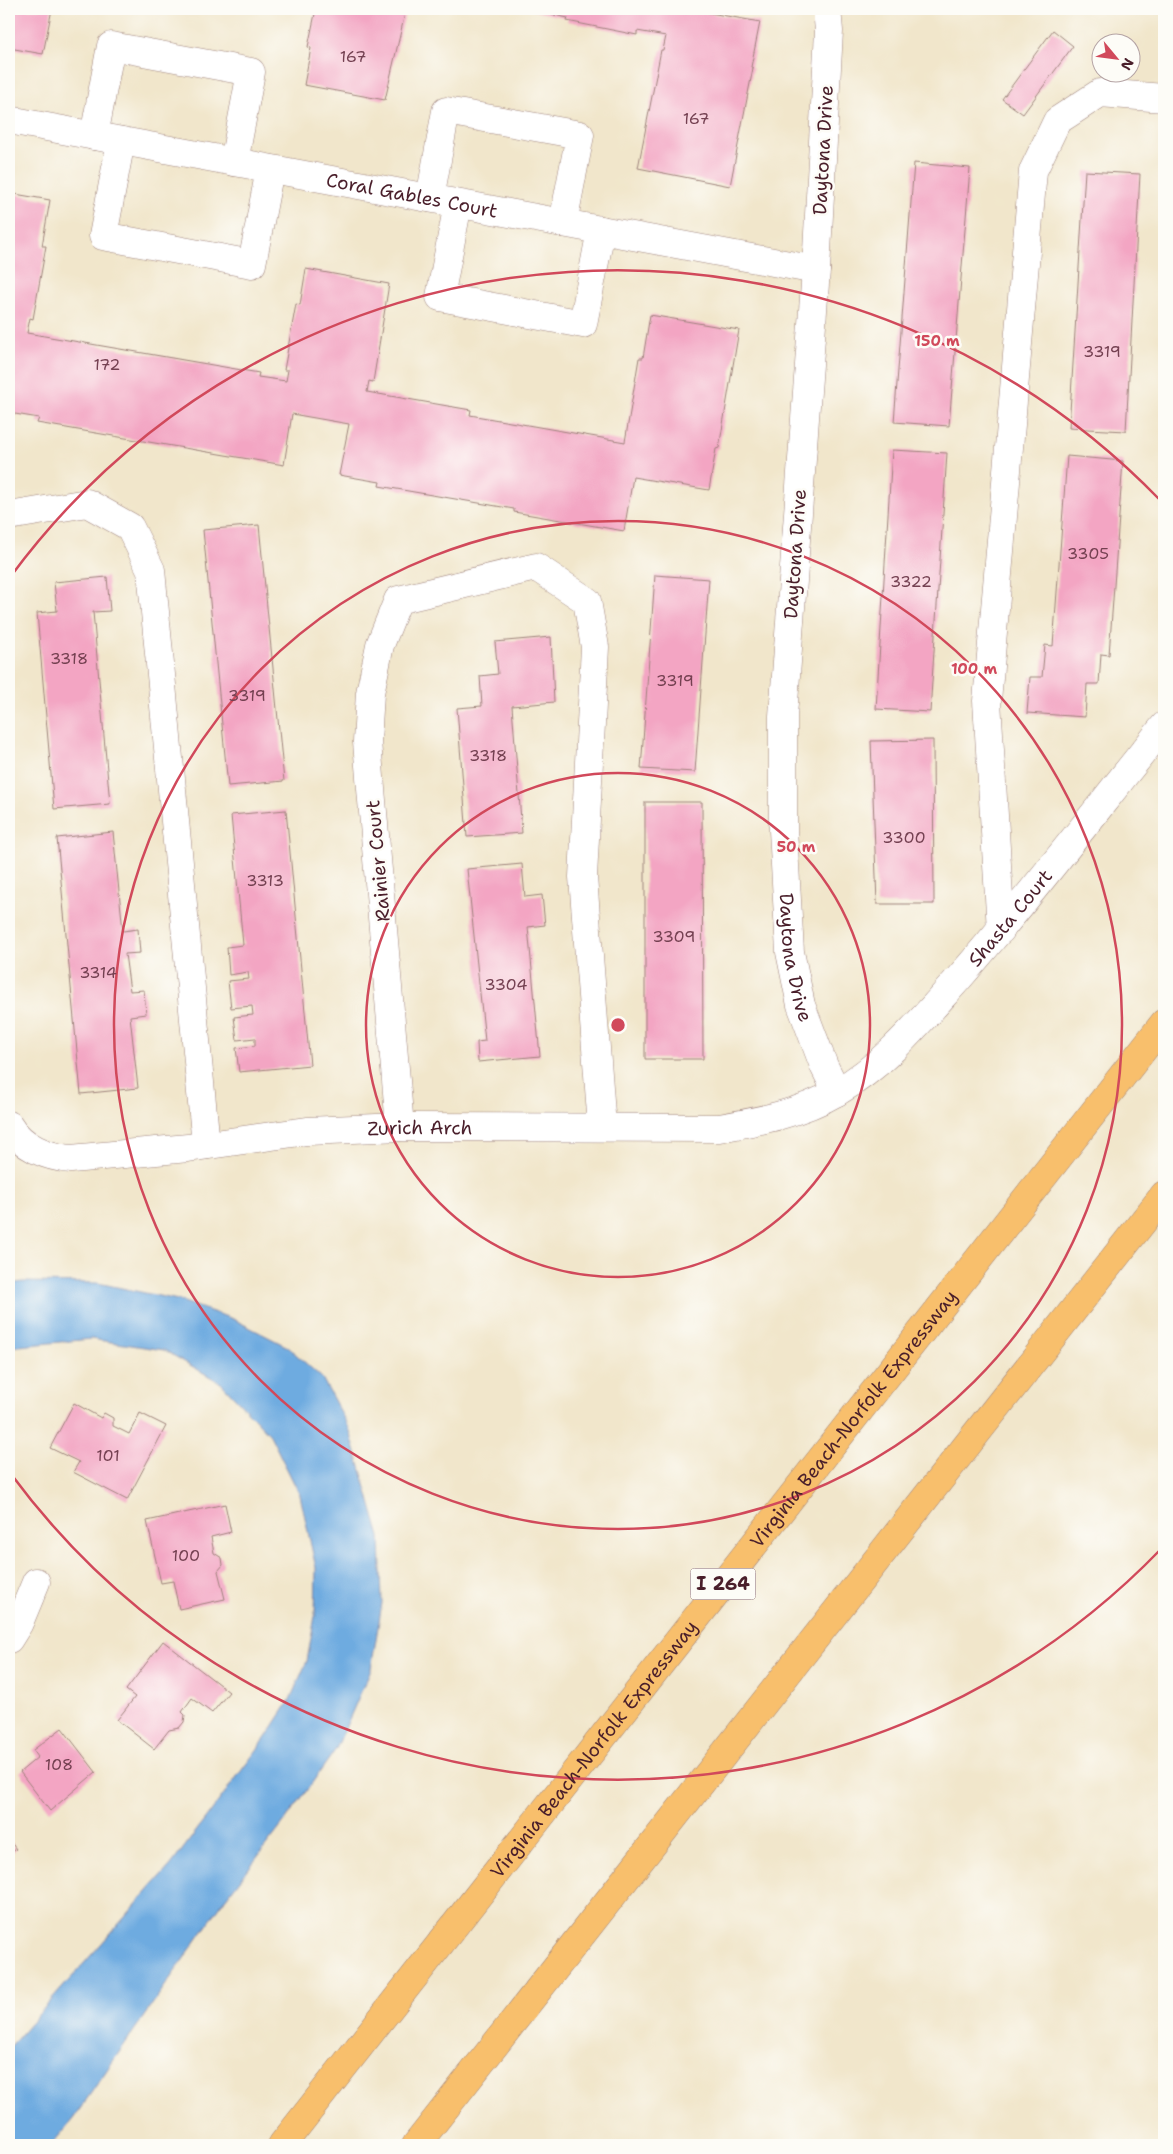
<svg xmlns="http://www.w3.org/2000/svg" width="1173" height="2154" viewBox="0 0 1173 2154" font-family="'Shantell Sans',sans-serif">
  <rect width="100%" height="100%" fill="#fdfcf7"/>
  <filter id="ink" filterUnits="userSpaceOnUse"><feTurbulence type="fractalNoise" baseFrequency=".02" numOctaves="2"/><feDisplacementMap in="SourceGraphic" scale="10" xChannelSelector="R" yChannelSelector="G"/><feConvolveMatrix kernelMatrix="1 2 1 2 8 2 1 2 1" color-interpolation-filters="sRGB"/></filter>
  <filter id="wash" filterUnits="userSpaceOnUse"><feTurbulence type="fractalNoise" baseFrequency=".0096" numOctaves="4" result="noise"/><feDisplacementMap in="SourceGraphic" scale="20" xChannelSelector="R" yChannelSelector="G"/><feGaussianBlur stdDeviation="1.12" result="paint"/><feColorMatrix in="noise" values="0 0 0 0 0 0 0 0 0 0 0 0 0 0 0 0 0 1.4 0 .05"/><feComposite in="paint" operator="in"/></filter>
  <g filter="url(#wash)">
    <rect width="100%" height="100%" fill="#f1e6cb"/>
    <path fill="#6eabe0" stroke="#5c6586" d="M 23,1282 L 98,1283 L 178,1300 L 233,1319 L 288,1347 L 322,1378 L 349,1428 L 380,1537 L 382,1603 L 371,1669 L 336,1749 L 283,1824 L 225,1899 L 73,2119 L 51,2145 L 9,2145 L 9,2048 L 171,1865 L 265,1739 L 289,1702 L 307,1661 L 315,1616 L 316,1568 L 300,1495 L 270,1435 L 221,1383 L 164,1350 L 91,1339 L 9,1347 L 9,1284 Z"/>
    <g id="blocks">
      <g fill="#f3a5c3">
        <path d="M 9,9 L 52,9 L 43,54 L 9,48 Z"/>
        <path d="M 316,9 L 406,9 L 385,100 L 304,85 L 311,48 L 308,47 Z"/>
        <path d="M 526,9 L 688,9 L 760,22 L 751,67 L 753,68 L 730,186 L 638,168 L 661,50 L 663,50 L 666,36 L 637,31 L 637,35 L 567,21 L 568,18 Z"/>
        <path d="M 1053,30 L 1073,46 L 1023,114 L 1002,99 Z"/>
        <path d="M 914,163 L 970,168 L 949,426 L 894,422 Z"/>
        <path d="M 1085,171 L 1140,174 L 1126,431 L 1069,428 Z"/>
        <path d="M 9,193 L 50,200 L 42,246 L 46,246 L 33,319 L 30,318 L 27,333 L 259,373 L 258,377 L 286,381 L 288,370 L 284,370 L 296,304 L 300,305 L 306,269 L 389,284 L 373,382 L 369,381 L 367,392 L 471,410 L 470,415 L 625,442 L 639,358 L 643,358 L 650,315 L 739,330 L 719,448 L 716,449 L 709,490 L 633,477 L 624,531 L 514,512 L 514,509 L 379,486 L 380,482 L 339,475 L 349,424 L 292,414 L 284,465 L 37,423 L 39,418 L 9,413 Z"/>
        <path d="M 892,450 L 947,453 L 930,712 L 876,709 Z"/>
        <path d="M 1067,456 L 1123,461 L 1109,655 L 1101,654 L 1099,684 L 1087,684 L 1085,717 L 1027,713 L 1030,677 L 1042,677 L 1045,645 L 1053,646 Z"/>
        <path d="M 259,525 L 284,781 L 228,786 L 203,530 Z"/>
        <path d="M 655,575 L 709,579 L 695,772 L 641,769 Z"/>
        <path d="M 107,577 L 110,611 L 93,612 L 110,804 L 54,809 L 37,613 L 57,611 L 54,582 Z"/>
        <path d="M 551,637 L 554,702 L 512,706 L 522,833 L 467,837 L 457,708 L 482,706 L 480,676 L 498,674 L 495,642 Z"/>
        <path d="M 933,740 L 934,904 L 877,904 L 871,741 Z"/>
        <path d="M 645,802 L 702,802 L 703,1059 L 645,1059 Z"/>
        <path d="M 286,810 L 310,1065 L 239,1072 L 236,1048 L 255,1046 L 255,1038 L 237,1040 L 234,1017 L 253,1015 L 252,1006 L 231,1008 L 228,981 L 249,979 L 248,972 L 229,975 L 227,947 L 243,945 L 231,815 Z"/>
        <path d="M 113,832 L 123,931 L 138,929 L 140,953 L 125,954 L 130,991 L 144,990 L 146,1014 L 130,1016 L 138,1088 L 81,1094 L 57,838 Z"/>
        <path d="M 522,864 L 525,897 L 542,895 L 545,925 L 528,927 L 540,1056 L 478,1062 L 477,1042 L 485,1041 L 467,869 Z"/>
        <path d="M 74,1403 L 101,1418 L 104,1413 L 113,1418 L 113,1426 L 129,1434 L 140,1413 L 166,1426 L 127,1500 L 73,1472 L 79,1462 L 50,1448 Z"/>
        <path d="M 225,1504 L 231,1532 L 211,1537 L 214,1553 L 222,1558 L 223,1565 L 218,1571 L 225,1599 L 179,1609 L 173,1581 L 161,1583 L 147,1521 Z"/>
        <path d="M 163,1641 L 229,1692 L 212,1713 L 192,1698 L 182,1712 L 185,1715 L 184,1722 L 179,1728 L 169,1730 L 154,1749 L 117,1720 L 135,1697 L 126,1690 Z"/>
        <path d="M 62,1728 L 96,1772 L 50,1811 L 20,1772 L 38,1757 L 33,1750 Z"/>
        <path d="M 9,1840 L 16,1849 L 9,1855 Z"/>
      </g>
    </g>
  </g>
  <g filter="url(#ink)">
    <use href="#blocks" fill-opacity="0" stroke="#9e827b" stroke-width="1"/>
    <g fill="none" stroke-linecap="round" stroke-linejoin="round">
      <defs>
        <g id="minor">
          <path id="s1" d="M 827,9 L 829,31 L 816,270 L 783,716 L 783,830 L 790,952 L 801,1005 L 824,1066 L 837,1092"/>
          <path id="s2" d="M 9,120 L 816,270"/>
          <path d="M 94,136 L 111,46 L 251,72 L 234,162"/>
          <path d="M 121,141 L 103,236 L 252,264 L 270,169"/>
          <path d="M 430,198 L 446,111 L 580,135 L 563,223"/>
          <path d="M 458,204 L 440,297 L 583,324 L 601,230"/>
          <path d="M 9,516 L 87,503 L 130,527 L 151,570 L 206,1145"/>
          <path d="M 1001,930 L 987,701 L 1033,171 L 1057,121 L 1100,93 L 1164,98"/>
          <path id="s3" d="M 9,1125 C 22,1147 47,1157 71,1159 L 188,1148 L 307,1131 L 400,1127 L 719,1128 C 760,1121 801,1113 837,1092 C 887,1063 921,1020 959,978 C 1030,897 1096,810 1164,726"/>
          <path d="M 400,1127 L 367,742 L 370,693 L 380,645 L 398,600 L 536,567 L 587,601 L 595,647 L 583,877 L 602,1127"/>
          <path d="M 9,1639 L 19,1623 L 36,1582"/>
        </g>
        <g id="highway">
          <path id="s4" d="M 282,2145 L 1164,1023"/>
          <path d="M 416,2145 L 1164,1195"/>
        </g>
      </defs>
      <use href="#minor" stroke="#9e827b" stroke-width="29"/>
      <use href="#highway" stroke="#9e827b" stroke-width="29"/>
      <use href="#minor" stroke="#fff" stroke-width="28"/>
      <use href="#highway" stroke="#f8bf6c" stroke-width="28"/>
    </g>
  </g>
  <g fill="none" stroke="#d1495b" stroke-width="2.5">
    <circle cx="618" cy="1025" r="252"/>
    <circle cx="618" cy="1025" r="504"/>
    <path d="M1161 1549A755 755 0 0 1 11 1474M11 576A755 755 0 0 1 1161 501"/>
  </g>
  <g text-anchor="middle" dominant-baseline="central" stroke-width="5" stroke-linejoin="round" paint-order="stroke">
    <g font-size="16" fill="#744051">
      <text x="353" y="56">167</text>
      <text x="696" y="118">167</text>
      <text x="1102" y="351">3319</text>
      <text x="107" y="364">172</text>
      <text x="1088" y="553">3305</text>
      <text x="911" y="581">3322</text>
      <text x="69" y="658">3318</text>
      <text x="675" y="680">3319</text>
      <text x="247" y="695">3319</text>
      <text x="488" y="755">3318</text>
      <text x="904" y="837">3300</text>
      <text x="265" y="880">3313</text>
      <text x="674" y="936">3309</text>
      <text x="98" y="972">3314</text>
      <text x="506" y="984">3304</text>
      <text x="108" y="1455">101</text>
      <text x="186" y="1555">100</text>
      <text x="59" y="1764">108</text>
    </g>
    <rect fill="#fdfcf7" stroke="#806168" stroke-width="1" x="690.5" y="1568.5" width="65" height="31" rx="4"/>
    <g font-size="18" font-weight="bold" fill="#4a1f2b">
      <text x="723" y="1584">I 264</text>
    </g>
    <g font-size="19" fill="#4a1f2b" stroke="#fdfcf7">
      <text transform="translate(823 150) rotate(-87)">Daytona Drive</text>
      <text stroke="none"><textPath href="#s2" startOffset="410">Coral Gables Court</textPath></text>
      <text transform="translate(795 554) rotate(-86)">Daytona Drive</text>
      <text transform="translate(378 861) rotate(-95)">Rainier Court</text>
      <text stroke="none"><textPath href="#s3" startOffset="1094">Shasta Court</textPath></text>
      <text stroke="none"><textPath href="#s1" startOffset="951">Daytona Drive</textPath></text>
      <text stroke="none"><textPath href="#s3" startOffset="424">Zurich Arch</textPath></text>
      <text stroke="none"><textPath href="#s4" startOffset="924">Virginia Beach-Norfolk Expressway</textPath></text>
      <text stroke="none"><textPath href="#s4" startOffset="504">Virginia Beach-Norfolk Expressway</textPath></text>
    </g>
  </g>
  <circle cx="618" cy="1025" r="8" fill="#d1495b" stroke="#fdfcf7" stroke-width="2.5"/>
  <g font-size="15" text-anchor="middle" font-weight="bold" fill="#d1495b" stroke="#fdfcf7" stroke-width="5" stroke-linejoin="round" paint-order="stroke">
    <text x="937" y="346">150 m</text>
    <text x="974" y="674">100 m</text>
    <text x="796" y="852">50 m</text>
  </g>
  <rect width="1173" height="2154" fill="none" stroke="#fdfcf7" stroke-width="30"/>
  <g transform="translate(1116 58) rotate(119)"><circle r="24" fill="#fdfcf7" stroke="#b5a4a5"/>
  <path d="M0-4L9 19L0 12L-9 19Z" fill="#d1495b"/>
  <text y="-8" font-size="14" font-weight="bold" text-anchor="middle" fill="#4a1f2b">N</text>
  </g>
</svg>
